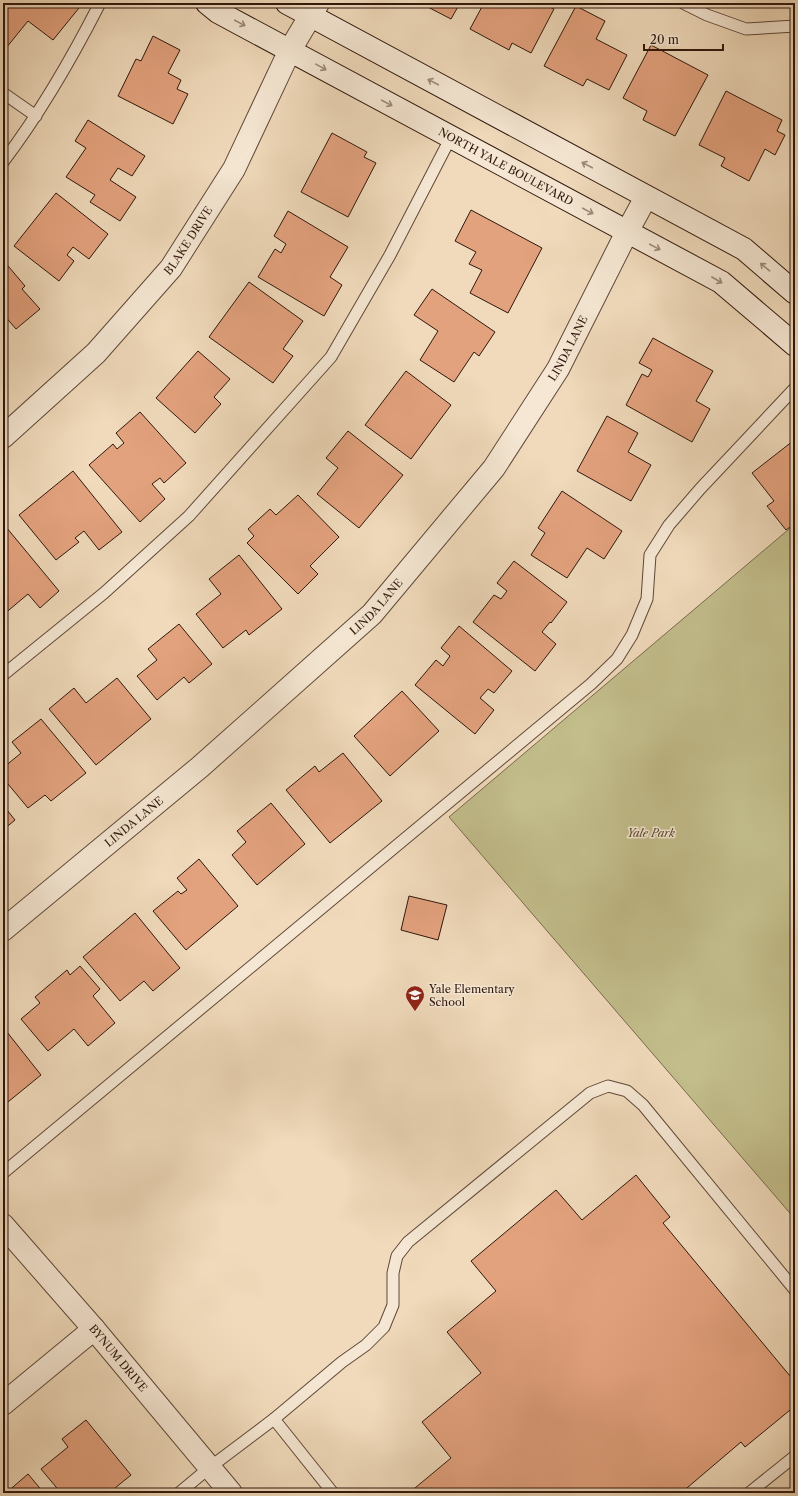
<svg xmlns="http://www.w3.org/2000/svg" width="798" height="1496" viewBox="0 0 798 1496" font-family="'Libre Caslon Text',serif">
  <rect width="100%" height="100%" fill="#f0dabb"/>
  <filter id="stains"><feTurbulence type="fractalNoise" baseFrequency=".005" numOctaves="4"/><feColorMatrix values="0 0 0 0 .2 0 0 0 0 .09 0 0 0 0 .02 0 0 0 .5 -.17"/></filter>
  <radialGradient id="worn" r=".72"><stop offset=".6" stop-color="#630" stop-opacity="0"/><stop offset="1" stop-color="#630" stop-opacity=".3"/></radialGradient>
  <path fill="#c2bd8b" stroke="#786a4c" d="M 795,524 L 795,1219 L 449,817 Z"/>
  <g fill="#e3a27e" stroke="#2f170c">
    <path d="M 3,3 L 83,3 L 53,40 L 28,21 L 6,48 L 3,46 Z"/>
    <path d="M 425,3 L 460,3 L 451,19 L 424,5 Z"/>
    <path d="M 484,3 L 543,3 L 554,9 L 531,53 L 512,43 L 509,50 L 470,29 Z"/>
    <path d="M 576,6 L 605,21 L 596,39 L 627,55 L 609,90 L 587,79 L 583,86 L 544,66 Z"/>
    <path d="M 153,36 L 180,50 L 168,73 L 181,80 L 177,89 L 188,94 L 173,124 L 118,96 L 136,59 L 141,61 Z"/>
    <path d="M 651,45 L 708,75 L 675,136 L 643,120 L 647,111 L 623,98 Z"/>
    <path d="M 726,91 L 782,120 L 777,131 L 785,135 L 775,155 L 765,149 L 749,181 L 721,166 L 725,158 L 699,145 Z"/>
    <path d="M 88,120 L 145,156 L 132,176 L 118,168 L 110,180 L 136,197 L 120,221 L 90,202 L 95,195 L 66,177 L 86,148 L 75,141 Z"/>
    <path d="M 332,133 L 367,152 L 364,157 L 376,163 L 348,217 L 301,192 Z"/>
    <path d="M 56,193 L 108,234 L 89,259 L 73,247 L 67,255 L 74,261 L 59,281 L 14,246 Z"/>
    <path d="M 471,210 L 542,248 L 508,313 L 470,293 L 482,270 L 469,264 L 476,252 L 455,241 Z"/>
    <path d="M 288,211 L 348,247 L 330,277 L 342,285 L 324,316 L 258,277 L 275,249 L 281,253 L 286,244 L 274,236 Z"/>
    <path d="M 3,260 L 25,286 L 22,289 L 40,309 L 16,329 L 3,314 Z"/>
    <path d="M 249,282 L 303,321 L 283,349 L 293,356 L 273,383 L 209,337 Z"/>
    <path d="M 432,289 L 495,332 L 479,356 L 474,352 L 454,382 L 420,360 L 438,331 L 414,315 Z"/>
    <path d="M 653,338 L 713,371 L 696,401 L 710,409 L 692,442 L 626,405 L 642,374 L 648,377 L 652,370 L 639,363 Z"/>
    <path d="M 198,351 L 230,379 L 214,397 L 221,404 L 195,433 L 156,398 Z"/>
    <path d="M 406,371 L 451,405 L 411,459 L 365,425 Z"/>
    <path d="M 140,412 L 186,463 L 164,483 L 160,478 L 152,484 L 165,499 L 140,522 L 89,465 L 113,444 L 117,449 L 124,443 L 116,433 Z"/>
    <path d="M 607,416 L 638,433 L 628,452 L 651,465 L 631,501 L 577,471 Z"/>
    <path d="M 348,431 L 403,475 L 359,528 L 317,494 L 338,468 L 326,458 Z"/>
    <path d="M 793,441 L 795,443 L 795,523 L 786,530 L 767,506 L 774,501 L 752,473 Z"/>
    <path d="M 73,471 L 122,532 L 99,550 L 84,531 L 75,538 L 79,542 L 56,560 L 19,515 Z"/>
    <path d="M 562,491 L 622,531 L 604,559 L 587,548 L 567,578 L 531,555 L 545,533 L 538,528 Z"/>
    <path d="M 298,495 L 339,537 L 310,566 L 318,574 L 298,594 L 247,543 L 254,536 L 248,529 L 270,509 L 276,515 Z"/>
    <path d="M 6,527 L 59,591 L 40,608 L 28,594 L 3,615 L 3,529 Z"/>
    <path d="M 239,555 L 282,609 L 249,635 L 246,630 L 223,648 L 196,614 L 221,594 L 209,579 Z"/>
    <path d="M 514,561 L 567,602 L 551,623 L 550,622 L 542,632 L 556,644 L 535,671 L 473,622 L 494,595 L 501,599 L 507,591 L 497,583 Z"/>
    <path d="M 179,624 L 212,664 L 189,683 L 184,677 L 157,700 L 137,676 L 157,660 L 148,649 Z"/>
    <path d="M 459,626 L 512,671 L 494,693 L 488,689 L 480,698 L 494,710 L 475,734 L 415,685 L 436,660 L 443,666 L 450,656 L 441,648 Z"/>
    <path d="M 117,678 L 151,719 L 96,765 L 49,709 L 74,688 L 86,703 Z"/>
    <path d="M 402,691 L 439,731 L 390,776 L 354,736 Z"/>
    <path d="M 41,719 L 86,773 L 51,801 L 45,795 L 28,808 L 3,778 L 3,768 L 21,753 L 12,742 Z"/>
    <path d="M 343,753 L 382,801 L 330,843 L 286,790 L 315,766 L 319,772 Z"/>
    <path d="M 271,803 L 305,844 L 257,885 L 232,855 L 246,842 L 237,831 Z"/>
    <path d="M 3,805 L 15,820 L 3,830 Z"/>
    <path d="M 199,859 L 238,906 L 186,950 L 153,911 L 178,891 L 181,894 L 187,890 L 177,878 Z"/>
    <path d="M 409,896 L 447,905 L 438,940 L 401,930 Z"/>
    <path d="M 135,913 L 180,968 L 153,991 L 144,981 L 120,1001 L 83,957 Z"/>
    <path d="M 80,966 L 100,989 L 93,996 L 115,1023 L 88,1046 L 74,1029 L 48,1051 L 21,1019 L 40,1003 L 35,997 L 67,970 L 70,975 Z"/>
    <path d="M 3,1027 L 41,1075 L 3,1106 Z"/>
    <path d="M 636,1175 L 670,1217 L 663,1223 L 795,1382 L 795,1406 L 745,1447 L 741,1442 L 681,1493 L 409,1493 L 451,1458 L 422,1422 L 481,1373 L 447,1332 L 496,1291 L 471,1261 L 556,1190 L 582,1220 Z"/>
    <path d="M 86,1420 L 131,1475 L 109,1493 L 61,1493 L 41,1469 L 68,1447 L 62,1439 Z"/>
    <path d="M 28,1474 L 44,1493 L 6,1493 Z"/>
  </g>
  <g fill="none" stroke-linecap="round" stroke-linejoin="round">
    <defs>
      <g id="lane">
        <path d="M 683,3 L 707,15 L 746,29 L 795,26"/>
        <path d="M 3,93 L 36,116"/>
        <path d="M 3,162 C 41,112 72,58 100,3"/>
        <path d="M 3,675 L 104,593 L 189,516 L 331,357 L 390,255 L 451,137"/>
        <path d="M 3,1173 L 591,684 L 617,659 L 632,635 L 647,599 L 650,555 L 669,525 L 700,489 L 795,388"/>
        <path d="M 274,1419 L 342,1362 L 366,1345 L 384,1327 L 393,1305 L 393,1273 L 397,1256 L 408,1242 L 590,1093 L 608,1086 L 627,1091 L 643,1105 L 795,1290"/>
        <path d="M 179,1493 L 209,1468 L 274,1419 L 333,1493"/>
        <path d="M 749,1493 L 795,1456"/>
      </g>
      <g id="street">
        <path id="s1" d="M 3,437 L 96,353 L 171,268 L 234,169 L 290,50 L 318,3"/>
        <path id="s2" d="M 3,930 L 200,767 L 372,614 L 494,468 L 558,369 L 627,232 L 646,197"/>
        <path id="s3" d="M 3,1225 L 94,1329 L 231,1493"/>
        <path d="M 3,1404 L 94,1329"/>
      </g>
      <g id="secondary">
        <path id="s4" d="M 207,3 L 218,12 L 721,282 L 795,345"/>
        <path d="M 287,3 L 744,249 L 795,293"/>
      </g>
    </defs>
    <use href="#lane" stroke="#5f4838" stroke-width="13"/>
    <use href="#street" stroke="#5f4838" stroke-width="24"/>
    <use href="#secondary" stroke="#2f170c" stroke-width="24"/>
    <use href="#lane" stroke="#f5e7d3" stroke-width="11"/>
    <use href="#street" stroke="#f5e7d3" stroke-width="22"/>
    <use href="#secondary" stroke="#f5e7d3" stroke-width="22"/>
  </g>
  <defs><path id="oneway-shaft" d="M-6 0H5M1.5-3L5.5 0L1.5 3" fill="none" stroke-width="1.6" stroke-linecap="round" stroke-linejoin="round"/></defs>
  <g stroke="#9c8979">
    <use href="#oneway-shaft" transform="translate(240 23) rotate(28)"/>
    <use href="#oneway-shaft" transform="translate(321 67) rotate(29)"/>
    <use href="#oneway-shaft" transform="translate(433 82) rotate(-152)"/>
    <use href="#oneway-shaft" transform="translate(387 103) rotate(28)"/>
    <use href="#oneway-shaft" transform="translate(587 165) rotate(-152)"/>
    <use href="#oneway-shaft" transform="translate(588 211) rotate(28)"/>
    <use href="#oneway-shaft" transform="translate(655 247) rotate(28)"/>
    <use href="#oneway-shaft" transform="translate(765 267) rotate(-140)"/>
    <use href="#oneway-shaft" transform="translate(717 280) rotate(30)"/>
  </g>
  <defs>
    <symbol id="school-pin" viewBox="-11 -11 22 30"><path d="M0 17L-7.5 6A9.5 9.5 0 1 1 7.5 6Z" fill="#8f2418" stroke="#f5e7d3"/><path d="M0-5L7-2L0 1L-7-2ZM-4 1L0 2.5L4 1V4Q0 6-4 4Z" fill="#fff"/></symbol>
  </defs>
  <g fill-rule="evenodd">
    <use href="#school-pin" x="404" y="984" width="22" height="30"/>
  </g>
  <g text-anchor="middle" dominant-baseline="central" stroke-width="3" stroke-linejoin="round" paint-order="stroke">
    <g font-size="11" fill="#2f170c" stroke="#f5e7d3">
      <text stroke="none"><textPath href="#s4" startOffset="341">NORTH YALE BOULEVARD</textPath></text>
      <text stroke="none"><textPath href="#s1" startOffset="271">BLAKE DRIVE</textPath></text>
      <text stroke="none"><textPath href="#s2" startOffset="817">LINDA LANE</textPath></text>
      <text stroke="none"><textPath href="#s2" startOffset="494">LINDA LANE</textPath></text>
      <text stroke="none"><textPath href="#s2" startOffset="170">LINDA LANE</textPath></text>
      <text stroke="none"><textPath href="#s3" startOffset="176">BYNUM DRIVE</textPath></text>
    </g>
    <g font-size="11" font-style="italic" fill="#5b4932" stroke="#f5e7d3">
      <text x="651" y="833">Yale Park</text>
    </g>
    <g font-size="11" fill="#2f170c" stroke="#f5e7d3" text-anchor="start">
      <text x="429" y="989">Yale Elementary<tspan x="429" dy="13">School</tspan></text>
    </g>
  </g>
  <rect width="798" height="1496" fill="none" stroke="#f0dabb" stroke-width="16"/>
  <rect x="4" y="4" width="790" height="1488" fill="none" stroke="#2f170c" stroke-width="2"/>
  <rect x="8" y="8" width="782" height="1480" fill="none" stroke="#2f170c"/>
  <path d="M644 44v6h79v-6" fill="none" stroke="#2f170c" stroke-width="2"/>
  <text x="650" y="44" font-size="12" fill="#2f170c" stroke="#f5e7d3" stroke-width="3" paint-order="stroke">20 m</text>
  <rect width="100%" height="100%" filter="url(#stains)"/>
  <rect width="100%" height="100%" fill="url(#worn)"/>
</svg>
